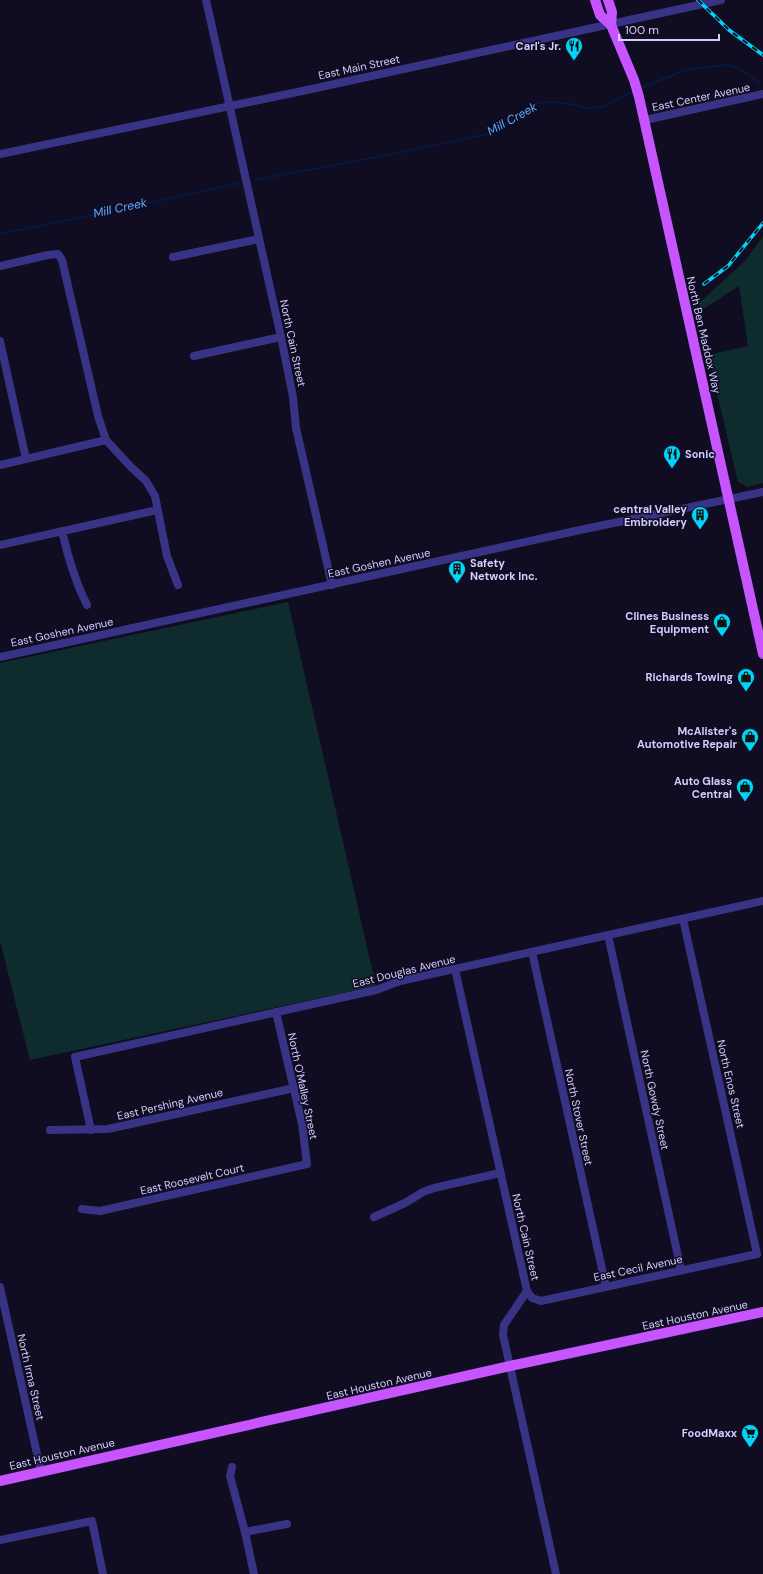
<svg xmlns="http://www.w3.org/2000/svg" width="763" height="1574" viewBox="0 0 763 1574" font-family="'DM Sans',sans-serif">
  <rect width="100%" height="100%" fill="#100c22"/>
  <g fill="#0e2c2d">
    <path d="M 763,236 L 763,483 L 748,487 L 738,482 L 708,355 L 748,346 L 739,286 L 700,311 L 699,303 L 746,260 Z"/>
    <path d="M 288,602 L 376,986 L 30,1060 L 0,941 L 0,663 Z"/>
  </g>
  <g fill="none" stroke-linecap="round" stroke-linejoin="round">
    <g stroke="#051941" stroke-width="2">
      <path d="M 640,88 L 686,70 L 726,65 C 739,65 751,77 761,85"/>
      <path d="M 254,180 L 393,154 L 492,133 L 523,112 L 538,103 L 553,102 L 571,104 L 588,108 L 604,107 L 634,90"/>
      <path d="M 0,234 L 126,208 L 240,183"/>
    </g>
    <g stroke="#393385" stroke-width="8">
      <path d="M 206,0 L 281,337 L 293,397 L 296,428 L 332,585"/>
      <path d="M 645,120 L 763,94"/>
      <path d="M 0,154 L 307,90 L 721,0"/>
      <path d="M 173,257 L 259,239"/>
      <path d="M 0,266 L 48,255 L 58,254 L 62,260 L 98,416 L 106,440"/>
      <path d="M 0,341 L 26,459"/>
      <path d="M 194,356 L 281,337"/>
      <path d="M 0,465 L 106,440 L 130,466 L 146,481 L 155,496 L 167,556 L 178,585"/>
      <path d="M 62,531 C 68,557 75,581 87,605"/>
      <path d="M 0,545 L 157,510"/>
      <path d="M 0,657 L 580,530 L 763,492"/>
      <path d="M 608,935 L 681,1270"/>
      <path d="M 532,952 L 606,1287"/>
      <path d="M 455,969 L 527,1291 L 504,1325 L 503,1335 L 556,1574"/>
      <path d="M 50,1130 L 108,1129 L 294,1088"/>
      <path d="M 91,1130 L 75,1057 L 376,990 L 400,981 L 763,901"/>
      <path d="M 82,1209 L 100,1211 L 307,1164 L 302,1124 L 276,1012"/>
      <path d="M 374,1217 L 405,1203 L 423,1192 L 434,1188 L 500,1173"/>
      <path d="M 0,1287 L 41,1472"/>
      <path d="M 527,1291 L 532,1298 L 541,1301 L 757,1254 L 683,919"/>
      <path d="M 232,1467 L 230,1476 L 245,1532 L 254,1574"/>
      <path d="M 245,1532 L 287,1524"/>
      <path d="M 0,1540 L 92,1521 L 103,1574"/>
    </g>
    <g stroke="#c654ff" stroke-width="10">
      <path d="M 595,0 L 600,15 L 611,25 L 634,80 L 639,97 L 763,654"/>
      <path d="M 608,0 L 612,12 L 611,25"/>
      <path d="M 0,1481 L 510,1366 L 763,1312"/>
    </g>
    <defs>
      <g id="rail">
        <path d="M 698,0 L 729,30 L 763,55"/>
        <path d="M 704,284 L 728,266 L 763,223"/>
      </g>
    </defs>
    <use href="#rail" stroke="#00d5f8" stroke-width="3.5"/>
    <use href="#rail" stroke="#100c22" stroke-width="2" stroke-dasharray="6" stroke-linecap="butt"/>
  </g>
  <defs>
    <symbol id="restaurant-pin" viewBox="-11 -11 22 30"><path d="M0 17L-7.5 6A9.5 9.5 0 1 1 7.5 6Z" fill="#00d5f8" stroke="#100c22"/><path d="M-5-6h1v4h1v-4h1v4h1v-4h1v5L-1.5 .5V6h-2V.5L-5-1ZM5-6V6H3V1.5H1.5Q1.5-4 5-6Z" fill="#111"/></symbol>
    <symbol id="building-pin" viewBox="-11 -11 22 30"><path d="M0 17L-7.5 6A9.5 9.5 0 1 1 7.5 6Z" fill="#00d5f8" stroke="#100c22"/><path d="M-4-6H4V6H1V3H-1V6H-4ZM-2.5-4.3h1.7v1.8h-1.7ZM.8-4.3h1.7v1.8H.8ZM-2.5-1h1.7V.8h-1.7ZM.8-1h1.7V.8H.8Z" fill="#111"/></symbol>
    <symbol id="shop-pin" viewBox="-11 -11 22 30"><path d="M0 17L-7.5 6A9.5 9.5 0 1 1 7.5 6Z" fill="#00d5f8" stroke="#100c22"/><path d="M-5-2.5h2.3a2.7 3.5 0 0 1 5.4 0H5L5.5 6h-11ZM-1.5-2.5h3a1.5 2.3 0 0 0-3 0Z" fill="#111"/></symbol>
    <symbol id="supermarket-pin" viewBox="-11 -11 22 30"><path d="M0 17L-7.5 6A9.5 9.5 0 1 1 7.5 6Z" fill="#00d5f8" stroke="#100c22"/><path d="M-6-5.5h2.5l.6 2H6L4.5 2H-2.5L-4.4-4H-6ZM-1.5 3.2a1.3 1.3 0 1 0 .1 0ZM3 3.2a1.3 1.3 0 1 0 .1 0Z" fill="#111"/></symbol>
  </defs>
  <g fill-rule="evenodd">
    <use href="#restaurant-pin" x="564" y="36" width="20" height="27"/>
    <use href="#restaurant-pin" x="662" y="444" width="20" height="27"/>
    <use href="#building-pin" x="690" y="505" width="20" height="27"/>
    <use href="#building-pin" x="447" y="559" width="20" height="27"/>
    <use href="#shop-pin" x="712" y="612" width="20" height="27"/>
    <use href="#shop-pin" x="736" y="667" width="20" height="27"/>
    <use href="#shop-pin" x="740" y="727" width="20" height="27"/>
    <use href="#shop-pin" x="735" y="777" width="20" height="27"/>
    <use href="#supermarket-pin" x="740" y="1423" width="20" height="27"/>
  </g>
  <g text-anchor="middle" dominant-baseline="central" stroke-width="3" stroke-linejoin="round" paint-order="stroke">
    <g font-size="11" font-weight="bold" fill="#d4cdff" stroke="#100c22" text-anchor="end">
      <text x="561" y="46">Carl's Jr.</text>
      <text x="685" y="454" text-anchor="start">Sonic</text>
      <text x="687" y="509">central Valley<tspan x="687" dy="13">Embroidery</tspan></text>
      <text x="470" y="563" text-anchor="start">Safety<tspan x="470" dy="13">Network Inc.</tspan></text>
      <text x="709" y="616">Clines Business<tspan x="709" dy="13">Equipment</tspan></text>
      <text x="733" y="677">Richards Towing</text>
      <text x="737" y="731">McAlister's<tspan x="737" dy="13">Automotive Repair</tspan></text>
      <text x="732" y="781">Auto Glass<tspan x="732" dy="13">Central</tspan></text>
      <text x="737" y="1433">FoodMaxx</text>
    </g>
    <g font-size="11" fill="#d4cdff" stroke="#100c22">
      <text transform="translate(359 67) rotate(-12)">East Main Street</text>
      <text transform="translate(701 97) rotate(-12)">East Center Avenue</text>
      <text transform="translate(704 335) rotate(77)">North Ben Maddox Way</text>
      <text transform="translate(293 343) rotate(78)">North Cain Street</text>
      <text transform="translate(379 563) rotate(-12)">East Goshen Avenue</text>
      <text transform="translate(62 632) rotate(-12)">East Goshen Avenue</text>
      <text transform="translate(404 971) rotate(-14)">East Douglas Avenue</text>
      <text transform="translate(731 1084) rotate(77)">North Enos Street</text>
      <text transform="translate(303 1086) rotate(78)">North O'Malley Street</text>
      <text transform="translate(655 1100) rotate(78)">North Gowdy Street</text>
      <text transform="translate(170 1104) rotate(-13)">East Pershing Avenue</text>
      <text transform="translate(579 1117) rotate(78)">North Stover Street</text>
      <text transform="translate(192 1179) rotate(-13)">East Roosevelt Court</text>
      <text transform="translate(526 1237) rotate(77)">North Cain Street</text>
      <text transform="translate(638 1268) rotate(-12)">East Cecil Avenue</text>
      <text transform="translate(695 1315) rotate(-12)">East Houston Avenue</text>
      <text transform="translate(31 1377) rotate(77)">North Irma Street</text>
      <text transform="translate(379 1384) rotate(-13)">East Houston Avenue</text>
      <text transform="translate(62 1454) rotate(-13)">East Houston Avenue</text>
    </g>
    <g font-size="12" font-style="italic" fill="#5badff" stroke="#100c22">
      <text transform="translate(512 119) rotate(-29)">Mill Creek</text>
      <text transform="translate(120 208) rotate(-12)">Mill Creek</text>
    </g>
  </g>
  <path d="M619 34v6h100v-6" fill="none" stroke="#d4cdff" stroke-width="2"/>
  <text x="625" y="34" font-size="12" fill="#d4cdff" stroke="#100c22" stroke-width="3" paint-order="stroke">100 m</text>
</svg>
